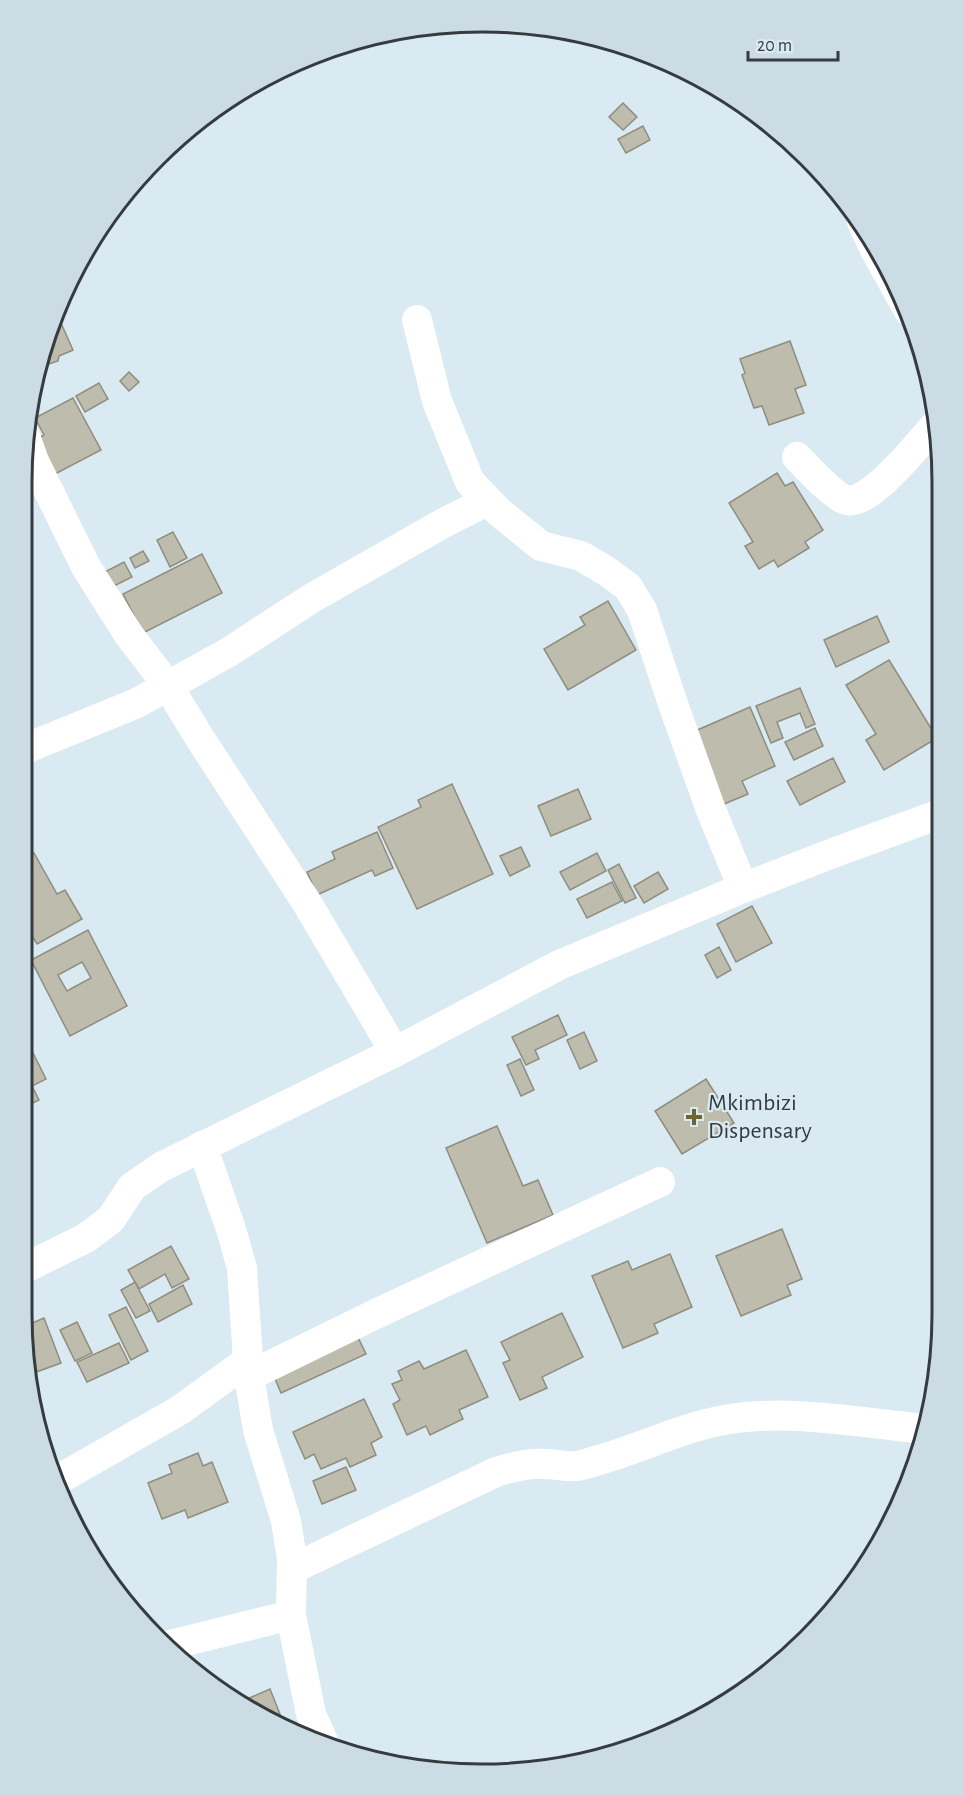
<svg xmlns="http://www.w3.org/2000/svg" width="964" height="1796" viewBox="0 0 964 1796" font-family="'Alegreya Sans',sans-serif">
  <rect width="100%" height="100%" fill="#d9eaf3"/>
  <g fill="#bebcad" stroke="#8f8d7e" stroke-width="1.5" fill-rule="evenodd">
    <path d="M 623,103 L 637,117 L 623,130 L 609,117 Z"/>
    <path d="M 643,126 L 650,140 L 626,153 L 618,139 Z"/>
    <path d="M 57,314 L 73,350 L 59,356 L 58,361 L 43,366 L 37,362 Z"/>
    <path d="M 790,341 L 806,385 L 795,389 L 804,413 L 769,425 L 762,406 L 754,408 L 742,375 L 745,373 L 740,359 Z"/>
    <path d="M 129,372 L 139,382 L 129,391 L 120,381 Z"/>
    <path d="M 99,383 L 108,399 L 85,412 L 76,396 Z"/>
    <path d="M 73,398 L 101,450 L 55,474 L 37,439 L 44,435 L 35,418 Z"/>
    <path d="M 777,473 L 785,486 L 793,482 L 823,530 L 805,542 L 809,548 L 778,567 L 774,560 L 759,569 L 745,546 L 753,542 L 729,503 Z"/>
    <path d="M 173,532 L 187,558 L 170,567 L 157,540 Z"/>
    <path d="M 143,551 L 149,561 L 135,568 L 130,558 Z"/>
    <path d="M 202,554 L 222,593 L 143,633 L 123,594 Z"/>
    <path d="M 124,562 L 132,577 L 104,591 L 97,576 Z"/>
    <path d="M 608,601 L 636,650 L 568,690 L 544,649 L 585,625 L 580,617 Z"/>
    <path d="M 877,616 L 889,642 L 836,667 L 824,640 Z"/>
    <path d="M 889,660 L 937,738 L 884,770 L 866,740 L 876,734 L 846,685 Z"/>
    <path d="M 800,688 L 815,724 L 806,728 L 800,713 L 777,722 L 783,738 L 771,743 L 756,706 Z"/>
    <path d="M 750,707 L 775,766 L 742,781 L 748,794 L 717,807 L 686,735 Z"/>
    <path d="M 815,728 L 823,746 L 794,760 L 785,742 Z"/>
    <path d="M 833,758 L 845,782 L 800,805 L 787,781 Z"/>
    <path d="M 452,784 L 493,874 L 417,909 L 378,827 L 421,807 L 418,800 Z"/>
    <path d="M 578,789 L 591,819 L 551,836 L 538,806 Z"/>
    <path d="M 377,832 L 393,868 L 375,876 L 372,870 L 317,895 L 307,872 L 335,859 L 332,852 Z"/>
    <path d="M 521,847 L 530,866 L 510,876 L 500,856 Z"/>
    <path d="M 34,853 L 57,894 L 65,890 L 82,919 L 37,944 L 21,918 L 22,860 Z"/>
    <path d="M 597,853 L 606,871 L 570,890 L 560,872 Z"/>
    <path d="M 619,864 L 636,898 L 625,903 L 608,870 Z"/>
    <path d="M 658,872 L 668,889 L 644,903 L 634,886 Z"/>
    <path d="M 612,882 L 622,901 L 587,918 L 577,899 Z"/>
    <path d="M 752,906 L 772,943 L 736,962 L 717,924 Z"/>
    <path d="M 21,928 L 31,947 L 21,952 Z"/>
    <path d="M 88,930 L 127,1006 L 70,1036 L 31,960 ZM 82,962 L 91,978 L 67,991 L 58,975 Z"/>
    <path d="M 719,947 L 731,970 L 717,978 L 705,955 Z"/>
    <path d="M 558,1015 L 567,1035 L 535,1050 L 539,1059 L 526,1065 L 512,1037 Z"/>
    <path d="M 584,1032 L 597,1061 L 580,1069 L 567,1040 Z"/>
    <path d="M 26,1039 L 46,1079 L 32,1086 L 39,1100 L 21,1109 L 21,1042 Z"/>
    <path d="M 520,1059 L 534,1090 L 521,1096 L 507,1065 Z"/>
    <path d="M 706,1079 L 734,1123 L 682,1154 L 655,1111 Z"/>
    <path d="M 497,1126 L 523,1186 L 538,1180 L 553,1215 L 487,1243 L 446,1148 Z"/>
    <path d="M 782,1229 L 802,1279 L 787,1285 L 791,1295 L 741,1316 L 716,1256 Z"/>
    <path d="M 171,1246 L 189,1279 L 172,1288 L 165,1274 L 139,1289 L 128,1270 Z"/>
    <path d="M 670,1254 L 692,1307 L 654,1324 L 658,1333 L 623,1348 L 592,1276 L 628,1261 L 632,1270 Z"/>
    <path d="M 135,1282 L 150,1311 L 136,1318 L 121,1290 Z"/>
    <path d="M 183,1285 L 192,1304 L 158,1322 L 149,1304 Z"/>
    <path d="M 126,1307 L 148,1351 L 131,1360 L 109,1315 Z"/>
    <path d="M 562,1313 L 583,1357 L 542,1377 L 547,1388 L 520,1400 L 503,1363 L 510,1360 L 501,1342 Z"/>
    <path d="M 44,1318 L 61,1363 L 31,1374 L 34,1379 L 32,1380 L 23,1327 Z"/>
    <path d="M 77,1322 L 92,1353 L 75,1361 L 60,1330 Z"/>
    <path d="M 354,1329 L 366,1354 L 281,1393 L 270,1367 Z"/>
    <path d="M 119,1343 L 129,1363 L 87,1382 L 77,1362 Z"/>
    <path d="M 466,1350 L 488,1397 L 459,1410 L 463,1419 L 430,1435 L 426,1426 L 407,1435 L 393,1404 L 400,1400 L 392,1384 L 402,1380 L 398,1371 L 419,1361 L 424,1369 Z"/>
    <path d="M 364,1399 L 382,1437 L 371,1443 L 376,1455 L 350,1467 L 346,1458 L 321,1469 L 314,1454 L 305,1459 L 293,1432 Z"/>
    <path d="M 198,1453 L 203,1466 L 212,1462 L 228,1502 L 188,1518 L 185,1510 L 162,1519 L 148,1483 L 172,1473 L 169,1465 Z"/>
    <path d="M 346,1467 L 356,1490 L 322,1504 L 313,1481 Z"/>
    <path d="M 270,1689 L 280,1714 L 271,1718 L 238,1703 Z"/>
  </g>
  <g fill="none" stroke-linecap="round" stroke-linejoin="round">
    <g stroke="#fff" stroke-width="30">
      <path d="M 862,222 L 875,250 L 909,311"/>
      <path d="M 417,320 L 437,401 L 470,482 L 499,512 L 541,546 L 581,556 L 608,572 L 628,587 L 642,610 L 673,704 L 711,810 L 743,888"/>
      <path d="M 25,436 L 34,461 L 86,567 L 129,635 L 168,686 L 201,740 L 307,903 L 395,1052"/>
      <path d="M 797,457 C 807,467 833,496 846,500 C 870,507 923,438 939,421"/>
      <path d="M 22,750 L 137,703 L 168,686 L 229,652 L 312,598 L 440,525 L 487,501"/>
      <path d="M 202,1146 L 231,1229 L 242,1268 L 249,1376 L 258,1430 L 286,1521 L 292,1559 L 291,1615 L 311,1714 L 323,1741"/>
      <path d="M 21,1270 L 86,1238 L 111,1219 L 132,1187 L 161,1167 L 395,1052 L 559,965 L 743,888 L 833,853 L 940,814"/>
      <path d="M 249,1376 L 382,1311 L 660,1182"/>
      <path d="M 56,1481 L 180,1410 L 249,1360"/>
      <path d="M 292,1569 L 496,1472 C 512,1467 528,1463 545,1464 C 555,1464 566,1467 577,1466 C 584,1465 592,1462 599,1460 C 635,1450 670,1433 706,1424 C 780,1405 854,1423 928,1429"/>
      <path d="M 170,1645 L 291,1615"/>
    </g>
  </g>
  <path fill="#6c6531" stroke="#d9eaf3" stroke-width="2" d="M691 1108h6v6h6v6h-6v6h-6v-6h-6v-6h6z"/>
  <g text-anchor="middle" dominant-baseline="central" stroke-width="4.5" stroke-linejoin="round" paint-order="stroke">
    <g font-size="24" fill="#353b3f" stroke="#d9eaf3" text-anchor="start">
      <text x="708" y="1103">Mkimbizi<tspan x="708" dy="28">Dispensary</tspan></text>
    </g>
  </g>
  <path d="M0 0H964V1796H0ZM482 32H482A450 450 0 0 1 932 482V1314A450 450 0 0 1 482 1764H482A450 450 0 0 1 32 1314V482A450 450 0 0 1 482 32Z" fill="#ccdce5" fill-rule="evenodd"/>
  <path fill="none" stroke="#353b3f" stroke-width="3" d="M482 32H482A450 450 0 0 1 932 482V1314A450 450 0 0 1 482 1764H482A450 450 0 0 1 32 1314V482A450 450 0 0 1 482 32Z"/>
  <path d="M748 51v9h90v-9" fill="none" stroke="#353b3f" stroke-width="3"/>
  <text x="757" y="51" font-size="18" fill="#353b3f" stroke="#d9eaf3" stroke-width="4.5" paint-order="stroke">20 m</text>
</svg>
